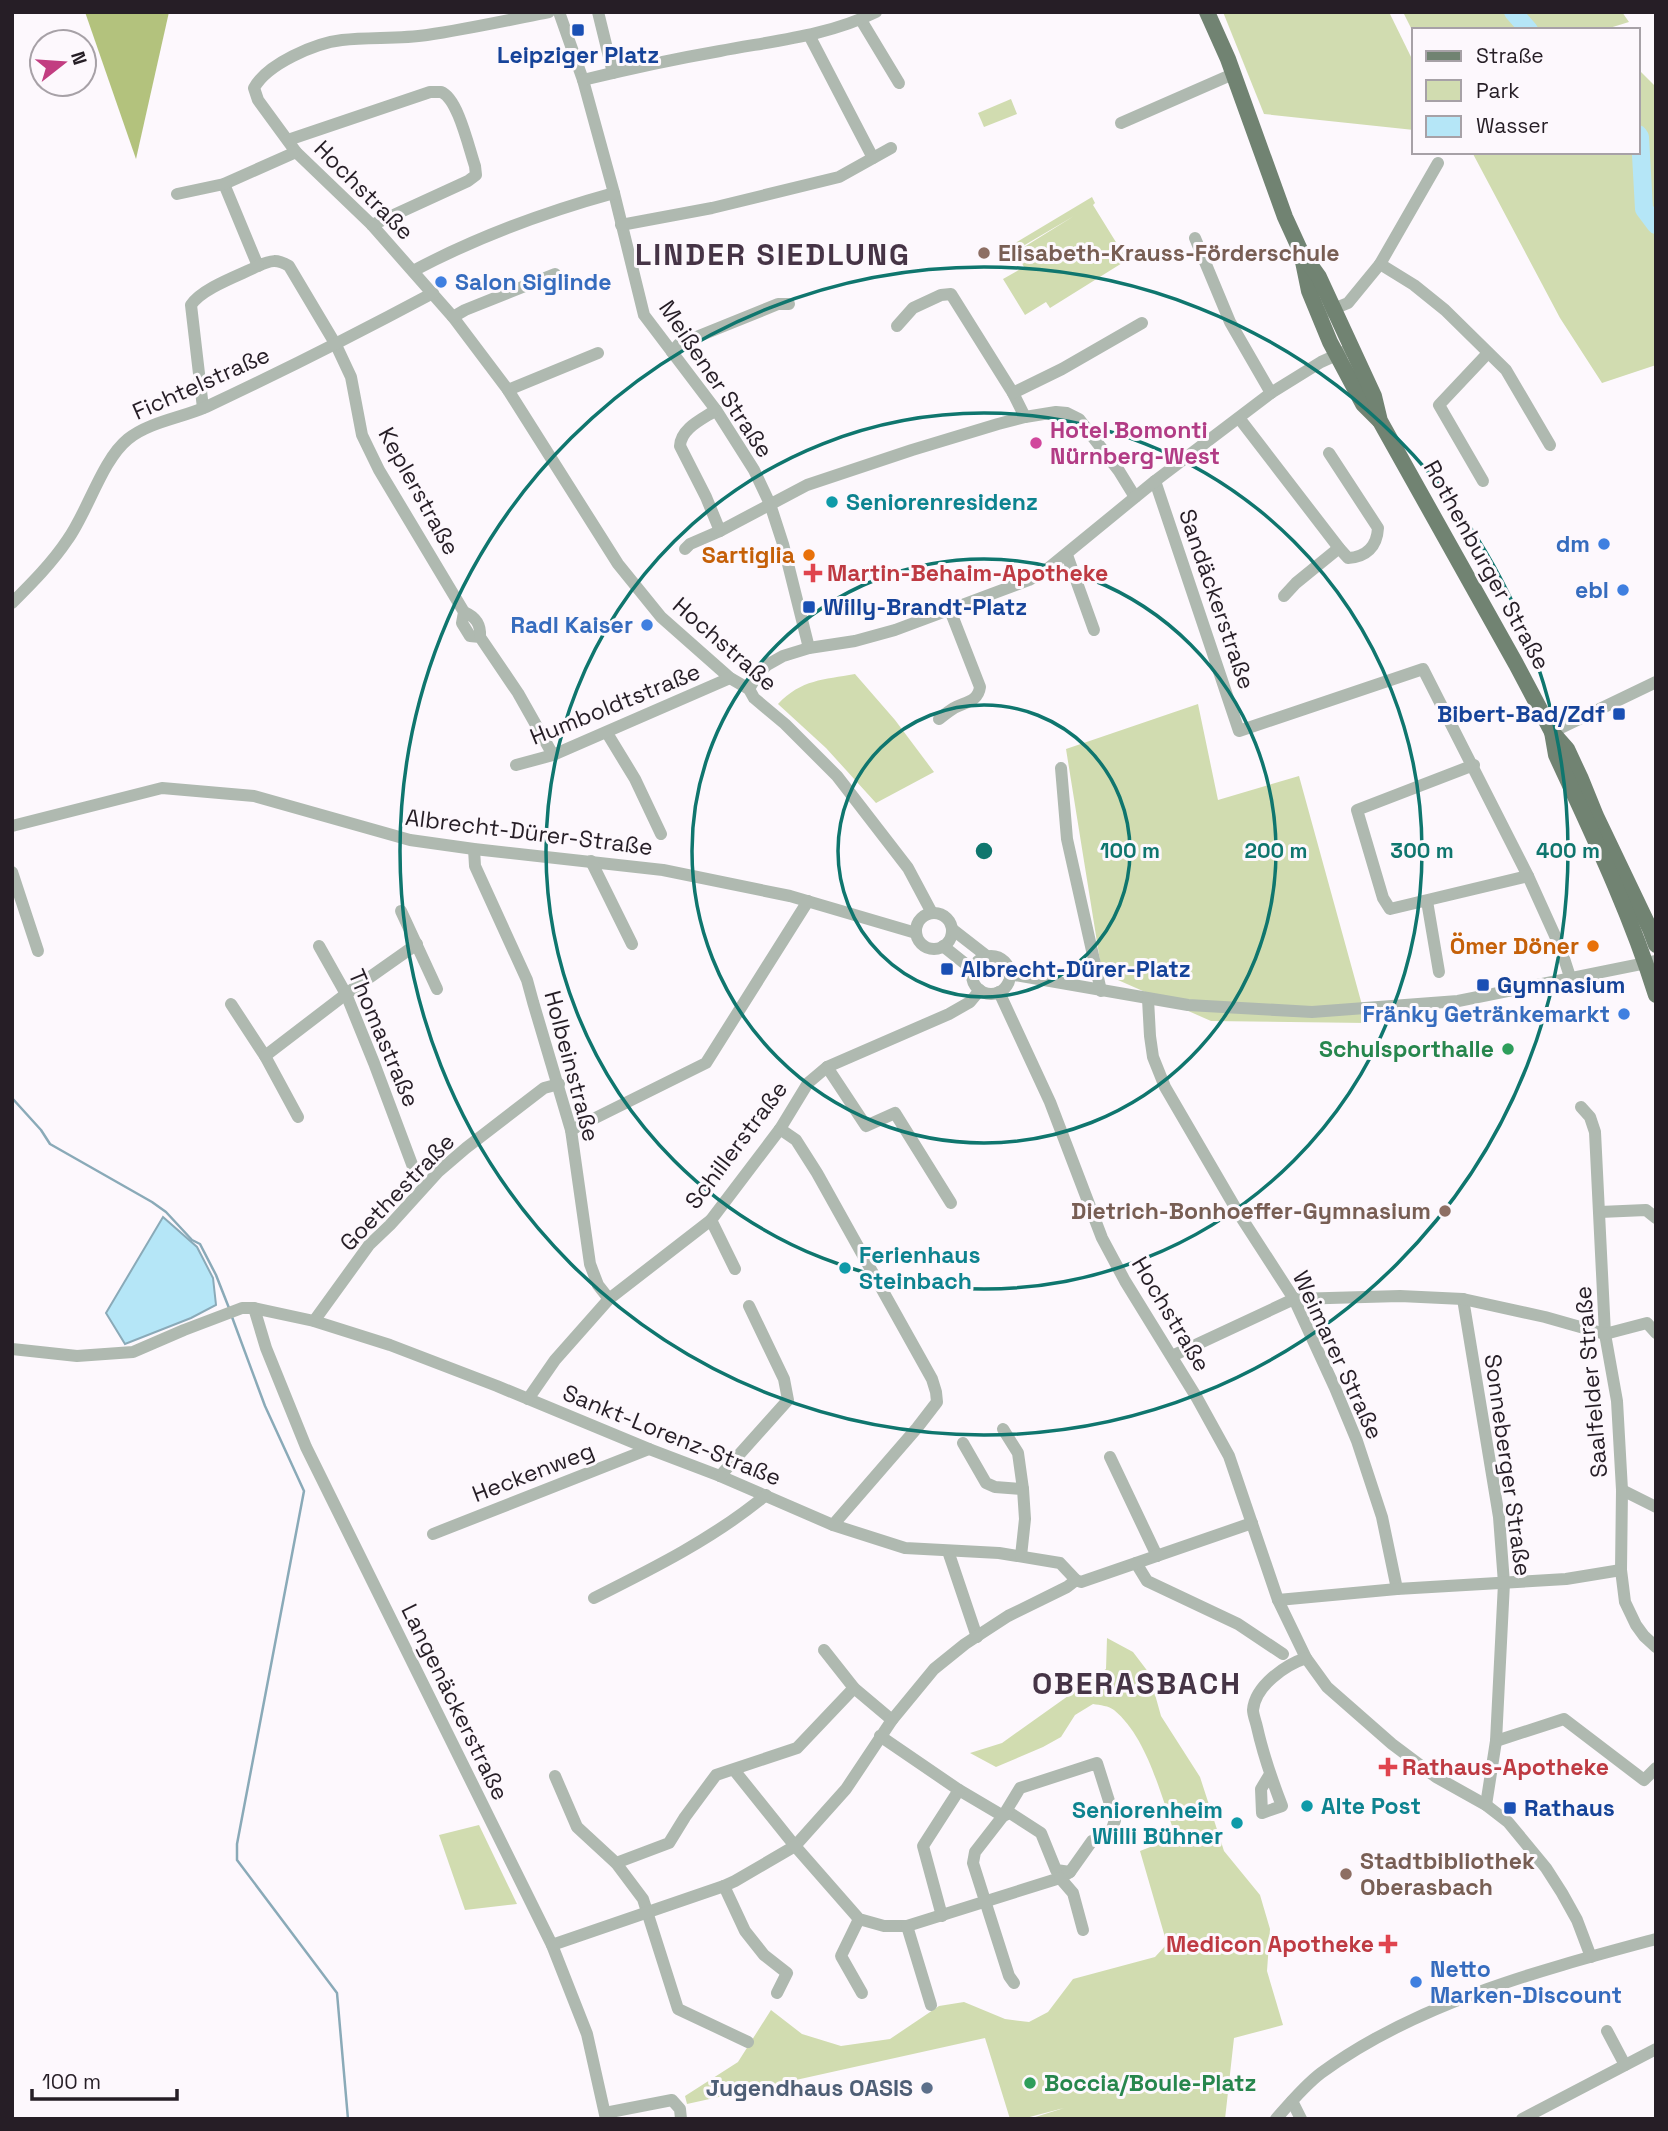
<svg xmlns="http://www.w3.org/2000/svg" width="1668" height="2131" viewBox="0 0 1668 2131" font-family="'Space Grotesk',sans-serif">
  <rect width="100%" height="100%" fill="#fdf8fd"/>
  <g fill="#d1dcb0">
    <path d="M 1223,12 L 1389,12 L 1414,63 L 1414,130 L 1264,114 Z"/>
    <path d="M 1403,12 L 1622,12 L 1629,22 L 1603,30 L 1414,30 L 1414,34 Z"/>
    <path d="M 1638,69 L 1656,87 L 1656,365 L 1602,383 L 1560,318 L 1472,152 L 1638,152 Z"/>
    <path d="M 1011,99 L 1017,114 L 984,127 L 978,113 Z"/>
    <path d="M 1092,197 L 1095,203 L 1093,205 L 1127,260 L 1050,308 L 1046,302 L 1025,315 L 1003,279 L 1024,267 L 1016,252 L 1074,216 L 1018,249 L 1015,243 Z"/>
    <path d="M 855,674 L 895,720 L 934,772 L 876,803 L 826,748 L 778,704 C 802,679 823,680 855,674 Z"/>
    <path d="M 1198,704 L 1218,800 L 1299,776 L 1367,1023 L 1211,1021 L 1102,973 L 1066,749 Z"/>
    <path d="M 1107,1638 L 1133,1652 L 1149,1673 L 1161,1716 L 1200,1777 L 1224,1851 L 1260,1895 L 1270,1929 L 1267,1971 L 1283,2025 L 1234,2038 L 1225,2119 L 1029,2119 L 1064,2108 L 1022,2119 L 1010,2119 L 985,2038 L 687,2104 L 685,2096 L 738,2062 L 771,2010 L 802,2034 L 841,2046 L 890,2039 L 939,2006 L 964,2002 L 1005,2019 L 1029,2022 L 1048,2012 L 1073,1979 L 1155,1957 L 1167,1944 L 1140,1851 L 1176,1837 C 1161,1797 1148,1738 1114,1710 C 1109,1706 1100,1705 1093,1704 L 1075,1715 L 1061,1737 L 1043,1747 L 996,1767 L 970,1753 L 1002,1743 L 1106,1669 Z"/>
    <path d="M 479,1825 L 517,1904 L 465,1910 L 439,1835 Z"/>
  </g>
  <path fill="#b3c27d" d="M 85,12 L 169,12 L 136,159 Z"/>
  <path fill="#b5e6f7" stroke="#8aaab8" stroke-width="2" d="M 163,1217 L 197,1247 L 213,1278 L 216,1305 L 191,1318 L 125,1344 L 106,1313 Z"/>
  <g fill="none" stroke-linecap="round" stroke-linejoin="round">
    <g stroke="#8aaab8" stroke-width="2.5">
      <path d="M 12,1098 L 41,1130 L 50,1144 L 152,1202 L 166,1212 L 192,1240 L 200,1244 L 216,1275 L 229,1308"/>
      <path d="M 232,1317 L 265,1406 L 304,1491 L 237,1844 L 237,1860 L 337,1993 L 348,2119"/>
    </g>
    <g stroke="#b5e6f7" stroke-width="18">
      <path d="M 1513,12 L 1529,30"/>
      <path d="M 1638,134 L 1640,137 L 1644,209 L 1656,225"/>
    </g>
    <g stroke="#afb9b0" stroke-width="12">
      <path d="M 549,12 C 509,20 468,29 427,35 C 399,39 370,37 342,40 C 315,43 267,64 254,88 L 258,100 L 296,152 L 372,225 L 453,317 L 508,390 L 618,564 L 661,617 L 730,678 L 749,689 L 754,698 L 785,724 L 837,776 L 908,868 L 932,913"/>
      <path d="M 559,12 L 583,80 L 614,193 L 644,315 L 716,410 L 754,470 L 770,504 L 783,544 L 809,648"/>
      <path d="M 598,12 L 613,73"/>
      <path d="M 861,20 L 899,83"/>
      <path d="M 809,35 L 873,158"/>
      <path d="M 583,80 C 628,69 674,59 720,51 C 772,41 828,36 876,12"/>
      <path d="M 1121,123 L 1233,74"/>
      <path d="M 288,140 L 430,92 C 431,92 441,92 441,92 C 458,98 469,149 475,166 L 476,175 L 468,181 L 372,225"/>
      <path d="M 224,184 L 258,266 C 271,260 277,259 289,266 L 336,345 L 351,377 L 362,435 L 379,470 L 464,612 L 462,623 L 470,636 L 480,637 L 518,693 L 553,755"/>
      <path d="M 177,194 L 224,184 L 296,152"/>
      <path d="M 621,225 L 712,208 L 839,177 L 891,148"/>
      <path d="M 1195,238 L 1230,322 L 1271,393"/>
      <path d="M 1380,264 L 1414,285 L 1445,310 L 1506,370 L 1550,445"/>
      <path d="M 413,271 C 477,237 545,212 614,193"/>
      <path d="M 1326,312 L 1348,303 L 1380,264 L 1438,163"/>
      <path d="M 453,317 L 465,310 L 555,274"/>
      <path d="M 897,326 L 913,308 L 941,295 L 951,294 L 1013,393 L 1025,417"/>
      <path d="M 672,352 L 679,344 L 778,304 L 789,304"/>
      <path d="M 508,390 L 598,353"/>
      <path d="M 1013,393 L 1062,369 L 1142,323"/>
      <path d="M 203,408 L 191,305 C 202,288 240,275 258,266"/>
      <path d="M 716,410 C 703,419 681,428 680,446 L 706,497 L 720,531"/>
      <path d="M 1239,418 L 1339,548 L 1348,558 C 1366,557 1377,547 1378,528 L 1329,453"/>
      <path d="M 1155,481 L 1239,731 L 1423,669 L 1528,876 L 1561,949 L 1571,980"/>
      <path d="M 1483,481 L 1439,405 L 1488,353"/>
      <path d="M 685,549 L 690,544 L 720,531 L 807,485 L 912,450 L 998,424 L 1025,417 L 1056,412 L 1067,413 L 1079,419 L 1119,471 L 1135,497"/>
      <path d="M 1067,555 L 1094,630"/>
      <path d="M 1284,596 L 1296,583 L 1339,548"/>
      <path d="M 12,603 C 32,583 52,563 68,539 C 88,511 102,460 128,439 C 149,422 181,418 206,407 C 283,371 358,333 433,293"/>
      <path d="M 464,612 C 476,617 481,624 480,637"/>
      <path d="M 749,689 L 757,675 L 767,665 L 783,656 L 809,648 L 855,641 L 895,630 L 1029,580 L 1045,571 L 1155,481 L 1271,393 L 1321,362 L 1343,352"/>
      <path d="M 939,719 C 944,715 949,711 954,708 C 965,702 978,702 980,687 L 950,610"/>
      <path d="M 1552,732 L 1656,682"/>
      <path d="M 607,733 L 635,779 L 661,834"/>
      <path d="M 516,765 L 553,755 L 730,678"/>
      <path d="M 1474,765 L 1357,810 L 1383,898 L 1390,909 L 1528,876"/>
      <path d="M 1061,768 L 1067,839 L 1101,991"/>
      <path d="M 12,826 L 162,788 L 254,796 L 410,840 L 474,849 L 663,870 L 790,896 L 916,933"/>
      <path d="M 474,849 L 475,866 L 527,980 L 533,1002 L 571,1130 L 590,1264 L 598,1285 L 609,1299"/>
      <path d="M 591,861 L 632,944"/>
      <path d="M 12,872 L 38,951"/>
      <path d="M 1427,901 L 1439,972"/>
      <path d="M 401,911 L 437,989"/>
      <circle cx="934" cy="931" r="18"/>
      <path d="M 952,929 L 988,957"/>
      <path d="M 319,946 L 346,994 L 374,1063 L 413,1167 L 426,1185"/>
      <path d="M 943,946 L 973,970"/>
      <circle cx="991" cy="975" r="19"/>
      <path d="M 1009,974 L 1188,1005 L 1312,1012 L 1458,1001 L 1656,961"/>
      <path d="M 999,992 L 1050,1102 L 1102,1238 L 1125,1281 L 1197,1398 L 1229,1456 L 1278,1600 L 1306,1658 L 1327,1687 L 1392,1744 L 1436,1777 L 1486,1805 L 1508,1822 L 1546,1868 L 1562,1893 L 1577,1920 L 1591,1957"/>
      <path d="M 1148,999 L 1150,1036 L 1153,1057 L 1165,1087 L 1239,1214 L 1294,1299 L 1335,1388 L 1357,1441 L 1382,1517 L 1397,1589"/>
      <path d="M 231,1004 L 265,1056 L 298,1117"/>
      <path d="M 265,1056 L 346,994 L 417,944"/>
      <path d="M 827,1067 L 866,1126 L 895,1113 L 951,1203"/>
      <path d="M 1581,1107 L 1590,1117 L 1595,1132 L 1605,1334 L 1617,1401 L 1622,1490 L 1621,1570 L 1625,1602 L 1636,1625 L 1644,1636 L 1656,1647"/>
      <path d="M 780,1129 L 796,1140 L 817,1173 L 932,1379 L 936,1392 L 937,1402 L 917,1428 L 833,1525"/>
      <path d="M 571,1130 L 706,1063 L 808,901"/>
      <path d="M 1600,1212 L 1646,1210 L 1656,1218"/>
      <path d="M 711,1220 L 735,1269"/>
      <path d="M 1463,1299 L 1499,1517 L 1504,1583 L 1496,1741 L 1486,1805"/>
      <path d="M 254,1308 L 266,1348 L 306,1447 L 552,1945 L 587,2034 L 606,2119"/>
      <path d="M 314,1321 L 369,1245 L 390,1225 L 438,1172 L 466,1148 L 544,1088 L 559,1084"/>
      <path d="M 12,1349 L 77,1356 L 133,1352 L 184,1330 L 242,1308 L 254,1308 L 314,1321 L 390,1345 L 497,1386 L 649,1449 L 720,1476 L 833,1525 L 905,1548 L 999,1553 L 1060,1563 L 1076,1580"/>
      <path d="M 1172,1356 L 1294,1299 L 1400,1296 L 1463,1299 L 1545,1317 L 1605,1334 L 1647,1323 L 1656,1333"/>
      <path d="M 528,1399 L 555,1360 L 609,1299 L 711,1220 L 780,1129 L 808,1083 L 827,1067 L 949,1014 L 970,1002 L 980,990"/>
      <path d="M 1003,1429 L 1018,1453 L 1023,1489 L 1025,1519 L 1021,1556"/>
      <path d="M 963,1443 L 986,1483 L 995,1487 L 1023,1489"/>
      <path d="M 1110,1457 L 1157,1556"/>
      <path d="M 720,1476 L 788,1400 L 784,1379 L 749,1306"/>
      <path d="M 1622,1490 L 1656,1507"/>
      <path d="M 433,1534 L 649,1449"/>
      <path d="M 948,1551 L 977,1637"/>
      <path d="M 1136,1563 L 1147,1581 L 1238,1624 L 1283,1654"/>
      <path d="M 594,1598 C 654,1568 714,1538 766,1495"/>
      <path d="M 1278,1600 L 1397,1589 L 1566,1579 L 1621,1570"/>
      <path d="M 824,1650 L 854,1688 L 892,1720"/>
      <path d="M 880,1736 L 959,1790 L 1003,1816 L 1010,1813 L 1041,1833 L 1056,1870 L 1070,1872"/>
      <path d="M 1496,1741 L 1564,1719 L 1644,1780 L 1656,1768"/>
      <path d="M 734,1770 L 795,1846 L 859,1919 L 884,1926 L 907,1926 L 1060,1878 L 1070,1872 L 1092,1841 L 1111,1832 L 1115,1820 L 1097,1763 L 1020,1788 L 1003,1816 L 975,1852 L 973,1863 L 1009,1976 L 1014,1983"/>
      <path d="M 1270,1774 L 1261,1789 L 1262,1813 L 1282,1806 C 1272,1780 1263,1754 1257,1727 C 1256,1722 1253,1715 1253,1710 C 1255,1686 1285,1665 1306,1658"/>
      <path d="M 555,1776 L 577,1827 L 616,1863 L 643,1899 L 678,2009 L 748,2042"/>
      <path d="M 616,1863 L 669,1843 L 685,1817 L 716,1775 L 797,1748 L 854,1688"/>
      <path d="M 1060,1878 L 1073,1893 L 1083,1930"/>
      <path d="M 724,1886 L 745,1931 L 764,1955 L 787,1973 L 777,1993"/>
      <path d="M 942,1916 L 923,1846 L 959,1790"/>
      <path d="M 859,1919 L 841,1956 L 862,1993"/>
      <path d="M 907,1926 L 931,2005"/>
      <path d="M 552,1945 L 724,1886 L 735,1881 L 795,1846 L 846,1789 L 892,1720 L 934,1669 L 965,1644 L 1008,1616 L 1067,1587 L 1076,1580 L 1081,1582 L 1252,1523"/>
      <path d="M 1607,2031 L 1625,2065"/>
      <path d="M 1292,2101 L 1301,2119"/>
      <path d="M 605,2113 L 672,2100 L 680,2109 L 681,2119"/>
      <path d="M 1276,2119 C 1290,2103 1304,2086 1321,2073 C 1418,2002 1541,1970 1656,1939"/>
      <path d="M 1522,2119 L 1656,2049"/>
    </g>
    <g stroke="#718372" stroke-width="16">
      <path d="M 1207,12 L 1228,59 L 1285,217 L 1301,252 L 1309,291 L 1330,342 L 1363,404 L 1379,420"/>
      <path d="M 1301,252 L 1319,277 L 1325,290 L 1374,396 L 1380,421 L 1516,664 L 1552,732 L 1567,749 L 1581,779 L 1596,816 L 1650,929 L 1656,945"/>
      <path d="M 1552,732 L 1556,755 C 1592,833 1630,912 1656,995"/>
    </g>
  </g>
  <g fill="none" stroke="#0f766e" stroke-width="3.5">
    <circle cx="984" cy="851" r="146"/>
    <circle cx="984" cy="851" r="292"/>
    <circle cx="984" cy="851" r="438"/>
    <circle cx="984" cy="851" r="584"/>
  </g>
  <g fill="#1a4fb4" stroke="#fdf8fd" stroke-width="2.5">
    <rect x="571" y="23" width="14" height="14" rx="3.5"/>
    <rect x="802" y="600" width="14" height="14" rx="3.5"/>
    <rect x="1612" y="707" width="14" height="14" rx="3.5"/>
    <rect x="940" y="962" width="14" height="14" rx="3.5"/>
    <rect x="1476" y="978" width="14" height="14" rx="3.5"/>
    <rect x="1503" y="1801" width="14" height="14" rx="3.5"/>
  </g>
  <g fill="#8d6e63" stroke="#fdf8fd" stroke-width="2.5">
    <circle cx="984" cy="253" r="7"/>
    <circle cx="1445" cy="1211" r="7"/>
    <circle cx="1346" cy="1874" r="7"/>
  </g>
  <g fill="#3f7fe0" stroke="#fdf8fd" stroke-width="2.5">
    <circle cx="441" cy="282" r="7"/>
    <circle cx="1604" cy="544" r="7"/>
    <circle cx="1623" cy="590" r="7"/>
    <circle cx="647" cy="625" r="7"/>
    <circle cx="1624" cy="1014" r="7"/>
    <circle cx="1416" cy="1982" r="7"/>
  </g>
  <circle fill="#d1479c" stroke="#fdf8fd" stroke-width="2.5" cx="1036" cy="443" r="7"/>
  <g fill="#0f9aa8" stroke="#fdf8fd" stroke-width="2.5">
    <circle cx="832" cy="502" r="7"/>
    <circle cx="845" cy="1268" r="7"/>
    <circle cx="1307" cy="1806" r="7"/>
    <circle cx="1237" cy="1823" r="7"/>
  </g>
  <g fill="#e8710a" stroke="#fdf8fd" stroke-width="2.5">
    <circle cx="809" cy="555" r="7"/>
    <circle cx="1593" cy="946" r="7"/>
  </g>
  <g fill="#e0444e" stroke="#fdf8fd" stroke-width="2.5">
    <path d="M809.5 562.5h7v7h7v7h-7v7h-7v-7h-7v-7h7z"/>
    <path d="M1384.5 1756.5h7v7h7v7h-7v7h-7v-7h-7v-7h7z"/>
    <path d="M1384.5 1933.5h7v7h7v7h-7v7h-7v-7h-7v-7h7z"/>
  </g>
  <g fill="#2e9e5b" stroke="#fdf8fd" stroke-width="2.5">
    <circle cx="1508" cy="1049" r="7"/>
    <circle cx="1030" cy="2083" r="7"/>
  </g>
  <circle fill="#5c6f8a" stroke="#fdf8fd" stroke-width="2.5" cx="927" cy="2088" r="7"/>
  <g text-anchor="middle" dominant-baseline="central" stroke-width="6" stroke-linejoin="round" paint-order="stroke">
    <g font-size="23" font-weight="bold" fill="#164399" stroke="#fdf8fd" text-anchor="start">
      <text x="578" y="55" text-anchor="middle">Leipziger Platz</text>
      <text x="823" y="607">Willy-Brandt-Platz</text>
      <text x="1605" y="714" text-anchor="end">Bibert-Bad/Zdf</text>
      <text x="961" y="969">Albrecht-Dürer-Platz</text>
      <text x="1497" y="985">Gymnasium</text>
      <text x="1524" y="1808">Rathaus</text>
    </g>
    <g font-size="23" fill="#261e26" stroke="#fdf8fd">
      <text transform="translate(364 190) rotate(45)">Hochstraße</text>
      <text transform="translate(716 379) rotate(56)">Meißener Straße</text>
      <text transform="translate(201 383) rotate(-24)">Fichtelstraße</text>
      <text transform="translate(419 491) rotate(61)">Keplerstraße</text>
      <text transform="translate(1487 565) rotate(61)">Rothenburger Straße</text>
      <text transform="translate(1217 599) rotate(71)">Sandäckerstraße</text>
      <text transform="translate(725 644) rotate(41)">Hochstraße</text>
      <text transform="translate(615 704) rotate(-22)">Humboldtstraße</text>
      <text transform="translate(529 832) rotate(7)">Albrecht-Dürer-Straße</text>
      <text transform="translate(384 1038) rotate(67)">Thomastraße</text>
      <text transform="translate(572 1066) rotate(75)">Holbeinstraße</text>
      <text transform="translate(736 1145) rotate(-53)">Schillerstraße</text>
      <text transform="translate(397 1192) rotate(-46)">Goethestraße</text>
      <text transform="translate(1171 1314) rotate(59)">Hochstraße</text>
      <text transform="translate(1338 1355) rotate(65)">Weimarer Straße</text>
      <text transform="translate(1591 1382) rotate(-95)">Saalfelder Straße</text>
      <text transform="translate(672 1435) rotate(22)">Sankt-Lorenz-Straße</text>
      <text transform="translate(1508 1465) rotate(82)">Sonneberger Straße</text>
      <text transform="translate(533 1472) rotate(-21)">Heckenweg</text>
      <text transform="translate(455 1702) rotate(64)">Langenäckerstraße</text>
    </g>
    <g font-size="23" font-weight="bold" fill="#785e54" stroke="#fdf8fd" text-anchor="start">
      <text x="998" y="253">Elisabeth-Krauss-Förderschule</text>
      <text x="1431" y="1211" text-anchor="end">Dietrich-Bonhoeffer-Gymnasium</text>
      <text x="1360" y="1861">Stadtbibliothek<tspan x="1360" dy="26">Oberasbach</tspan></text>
    </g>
    <g font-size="23" font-weight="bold" fill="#366cbe" stroke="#fdf8fd" text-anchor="end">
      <text x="455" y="282" text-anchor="start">Salon Siglinde</text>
      <text x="1590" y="544">dm</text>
      <text x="1609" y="590">ebl</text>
      <text x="633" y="625">Radl Kaiser</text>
      <text x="1610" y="1014">Fränky Getränkemarkt</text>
      <text x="1430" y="1969" text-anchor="start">Netto<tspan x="1430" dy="26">Marken-Discount</tspan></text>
    </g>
    <g font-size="23" font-weight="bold" fill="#b23c85" stroke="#fdf8fd" text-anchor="start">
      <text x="1050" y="430">Hotel Bomonti<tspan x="1050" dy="26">Nürnberg-West</tspan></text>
    </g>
    <g font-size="23" font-weight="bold" fill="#0d838f" stroke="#fdf8fd" text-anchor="start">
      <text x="846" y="502">Seniorenresidenz</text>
      <text x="859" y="1255">Ferienhaus<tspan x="859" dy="26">Steinbach</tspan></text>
      <text x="1321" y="1806">Alte Post</text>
      <text x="1223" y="1810" text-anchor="end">Seniorenheim<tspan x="1223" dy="26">Willi Bühner</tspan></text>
    </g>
    <g font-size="23" font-weight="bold" fill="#c56008" stroke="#fdf8fd" text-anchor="end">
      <text x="795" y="555">Sartiglia</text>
      <text x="1579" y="946">Ömer Döner</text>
    </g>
    <g font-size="23" font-weight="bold" fill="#be3a42" stroke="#fdf8fd" text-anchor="start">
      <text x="827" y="573">Martin-Behaim-Apotheke</text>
      <text x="1402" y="1767">Rathaus-Apotheke</text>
      <text x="1374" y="1944" text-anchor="end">Medicon Apotheke</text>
    </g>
    <g font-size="23" font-weight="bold" fill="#27864d" stroke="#fdf8fd" text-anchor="end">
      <text x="1494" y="1049">Schulsporthalle</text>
      <text x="1044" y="2083" text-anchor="start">Boccia/Boule-Platz</text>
    </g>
    <g font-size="23" font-weight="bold" fill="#4e5e75" stroke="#fdf8fd" text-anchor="end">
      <text x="913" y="2088">Jugendhaus OASIS</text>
    </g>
    <g font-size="30" font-weight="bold" letter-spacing="2" fill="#463446" stroke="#fdf8fd">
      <text x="773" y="254">LINDER SIEDLUNG</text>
      <text x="1137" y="1683">OBERASBACH</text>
    </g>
  </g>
  <circle cx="984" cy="851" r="10" fill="#0f766e" stroke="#fdf8fd" stroke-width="3.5"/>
  <g font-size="21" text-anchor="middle" font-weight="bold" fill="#0f766e" stroke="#fdf8fd" stroke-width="6" stroke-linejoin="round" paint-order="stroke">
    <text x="1130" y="858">100 m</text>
    <text x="1276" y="858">200 m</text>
    <text x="1422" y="858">300 m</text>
    <text x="1568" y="858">400 m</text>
  </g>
  <rect width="1668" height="2131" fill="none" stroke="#261e26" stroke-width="28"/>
  <rect x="1412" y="28" width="228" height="126" fill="#fdf8fd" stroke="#a7a1a7" stroke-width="2"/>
  <rect x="1426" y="51" width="35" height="10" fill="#718372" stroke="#a7a1a7" stroke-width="2"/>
  <text x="1476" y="63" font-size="21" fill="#261e26">Straße</text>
  <rect x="1426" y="80" width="35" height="21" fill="#d1dcb0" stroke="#a7a1a7" stroke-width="2"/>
  <text x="1476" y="98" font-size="21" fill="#261e26">Park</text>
  <rect x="1426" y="116" width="35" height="21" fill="#b5e6f7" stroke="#a7a1a7" stroke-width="2"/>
  <text x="1476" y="133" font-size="21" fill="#261e26">Wasser</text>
  <g transform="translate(63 63) rotate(73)"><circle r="33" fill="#fdf8fd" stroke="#a7a1a7" stroke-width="2"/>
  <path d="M0-5L12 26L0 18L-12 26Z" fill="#c23d81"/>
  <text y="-10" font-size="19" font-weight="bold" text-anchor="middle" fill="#261e26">N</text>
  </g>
  <path d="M32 2089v10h145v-10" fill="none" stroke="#261e26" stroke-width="3.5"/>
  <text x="42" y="2089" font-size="21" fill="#261e26" stroke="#fdf8fd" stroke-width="5" paint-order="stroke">100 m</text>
</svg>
